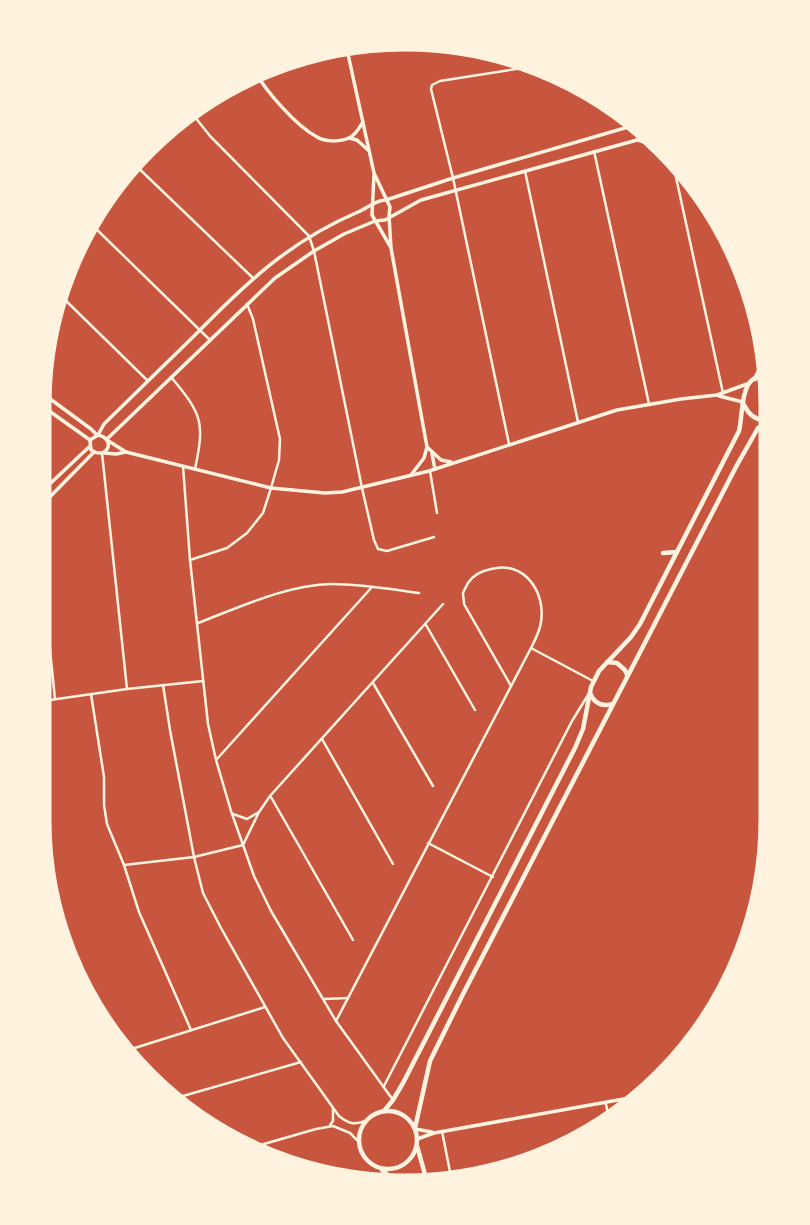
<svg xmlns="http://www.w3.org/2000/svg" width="810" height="1225" viewBox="0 0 810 1225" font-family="Quicksand,sans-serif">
  <rect width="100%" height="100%" fill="#c8553d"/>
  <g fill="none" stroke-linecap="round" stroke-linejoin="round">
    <g stroke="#fff3e0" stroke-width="2.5">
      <path d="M 191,112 L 210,136 L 309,236 L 314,251 L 362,488 L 374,540 L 378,549 L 387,551 L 434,537"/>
      <path d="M 639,141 C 656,145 665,153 674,168 L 723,393"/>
      <path d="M 594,151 L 649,404"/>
      <path d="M 129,159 L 253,278"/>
      <path d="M 525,171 L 578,422"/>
      <path d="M 87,220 L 210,340"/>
      <path d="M 58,293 L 148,381"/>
      <path d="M 171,377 C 202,414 205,422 195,469"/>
      <path d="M 509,444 L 453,178 L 431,89 L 432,85 L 440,81 L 542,65"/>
      <path d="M 102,453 L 127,689"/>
      <path d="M 183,466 L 190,560 L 208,724 L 216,760 L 231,811 L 254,876 L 271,911 L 336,1021 L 393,1100"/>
      <path d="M 430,471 L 437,513"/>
      <path d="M 37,523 L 55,699"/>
      <path d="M 190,560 L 227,548 L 247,533 L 263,513 L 271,488 L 279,460 L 280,439 L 253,319 L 247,304"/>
      <path d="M 36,618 L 47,608"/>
      <path d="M 198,623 C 240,607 286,585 332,584 C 361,584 390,589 419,593"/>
      <path d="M 426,625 L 475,710"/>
      <path d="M 531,648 L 593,681"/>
      <path d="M 373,683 L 433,786"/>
      <path d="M 163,685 L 170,730 L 194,857 L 203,893 L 221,928 L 283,1038 L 339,1116 C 349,1124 354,1125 365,1121"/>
      <path d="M 91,694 L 104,777 L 104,805 L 107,824 L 124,865 L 139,912 L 191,1030"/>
      <path d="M 36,702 L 127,689 L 203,681"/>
      <path d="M 322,739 L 393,864"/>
      <path d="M 217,759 L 372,587"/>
      <path d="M 271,797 L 353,940"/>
      <path d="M 233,814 L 247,819 L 259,812"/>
      <path d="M 428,843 L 493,877"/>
      <path d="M 124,865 L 194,857 L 243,845 L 259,812 L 270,796 L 443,604"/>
      <path d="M 324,999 L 348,998"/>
      <path d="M 336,1021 L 531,648 C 535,640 540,631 541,622 C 546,592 524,560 491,569 C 481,571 473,575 468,583 C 467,585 464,590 463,593 C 463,596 464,600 464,604 L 511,686"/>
      <path d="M 122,1052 L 265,1007"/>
      <path d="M 384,1086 L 572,721 L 588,695"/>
      <path d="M 168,1101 L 183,1096 L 301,1062"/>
      <path d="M 606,1104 L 610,1125"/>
      <path d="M 330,1125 L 333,1121 L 333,1108"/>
      <path d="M 442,1131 L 452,1182"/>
      <path d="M 243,1150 L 316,1129 L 333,1126 L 350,1133 L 358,1141"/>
    </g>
    <g stroke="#fff3e0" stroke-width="3.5">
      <path d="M 346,45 L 374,173 L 390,207 L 389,216 L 391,248 L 427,447 L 424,458 L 411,475"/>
      <path d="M 254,70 C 266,91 295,125 317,137 C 325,142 340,142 349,138 C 356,135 359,128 363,122"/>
      <path d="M 349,138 L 357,140 L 368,150"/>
      <path d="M 374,175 L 372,215 L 390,246"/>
      <path d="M 38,390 L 91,429 L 97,435"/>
      <path d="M 719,396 L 743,402"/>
      <path d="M 38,403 L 90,440"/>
      <path d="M 98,435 C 117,439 107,461 91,450 L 90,440 L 98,435 L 104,424 C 135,394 165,364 196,334 C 247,282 290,241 358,212 C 367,208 378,199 386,200 L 453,178 L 642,123"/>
      <path d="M 107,439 L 275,278 L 314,251 L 344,234 L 375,221 L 385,220 L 421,200 L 655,135"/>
      <path d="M 107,440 L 126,452 L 271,488 L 325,493 L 342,492 L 429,471 L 617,410 L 681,399 L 717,395 L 747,384"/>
      <path d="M 427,447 L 441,460 L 451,462"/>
      <path d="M 104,453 L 116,454 L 126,452"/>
      <path d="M 432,454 L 435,469"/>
      <path d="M 37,496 L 90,446"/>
      <path d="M 37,510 L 94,452"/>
      <path d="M 415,1129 L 432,1132"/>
      <path d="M 417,1139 L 434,1133 L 646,1095"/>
    </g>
    <g stroke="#fff3e0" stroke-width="4.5">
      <path d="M 755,379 C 762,367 764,357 764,344"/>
      <path d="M 744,405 C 749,415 756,421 767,420"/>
      <path d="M 663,553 L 677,552"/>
      <path d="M 607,662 L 617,663 L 625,670 L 627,675"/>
      <path d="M 590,693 C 594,703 602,707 613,704"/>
      <circle cx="388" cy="1140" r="29"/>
      <path d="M 384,1111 L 393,1100 L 403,1083 L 575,748 L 583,729 L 591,687 L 599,671 L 631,637 L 640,624 L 739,431 C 744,411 738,367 773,378"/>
      <path d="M 415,1128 L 430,1061 L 463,994 L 737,465 L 758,428 L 772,420"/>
      <path d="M 417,1146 L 428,1185"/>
      <path d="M 382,1170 L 390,1177 L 398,1187"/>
    </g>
  </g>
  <path d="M0 0H810V1225H0ZM405 47H405A358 358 0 0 1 763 405V820A358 358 0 0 1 405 1178H405A358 358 0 0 1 47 820V405A358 358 0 0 1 405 47Z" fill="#fff3e0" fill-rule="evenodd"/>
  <path fill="none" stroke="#fff3e0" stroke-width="9" d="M405 47H405A358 358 0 0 1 763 405V820A358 358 0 0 1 405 1178H405A358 358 0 0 1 47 820V405A358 358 0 0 1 405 47Z"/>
</svg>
